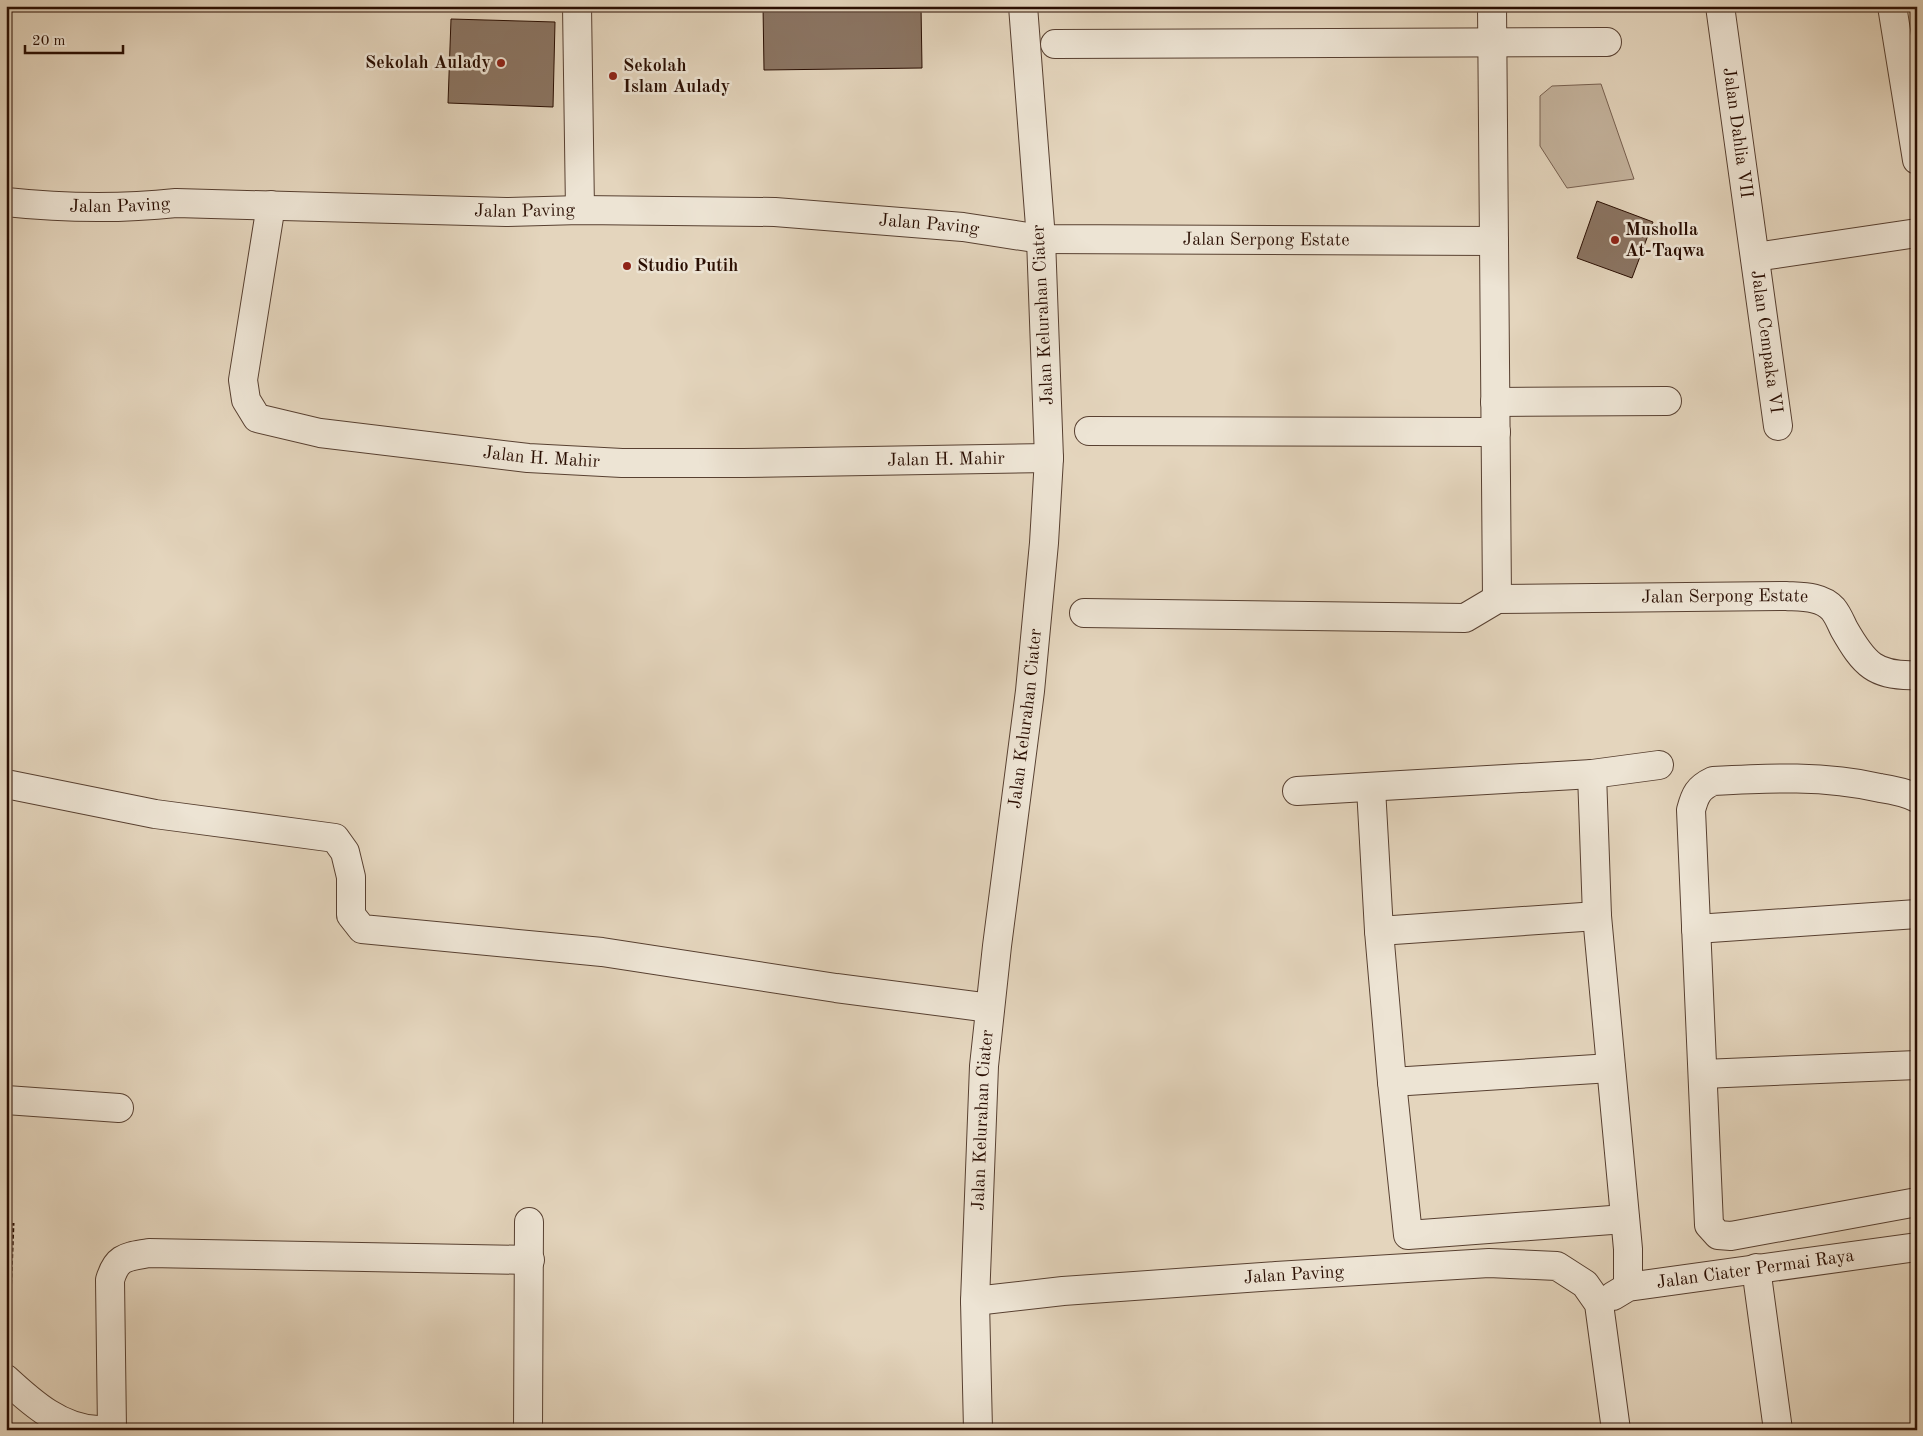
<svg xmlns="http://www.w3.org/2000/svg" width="1923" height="1436" viewBox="0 0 1923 1436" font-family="'Old Standard TT',serif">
  <rect width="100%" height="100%" fill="#e4d5bd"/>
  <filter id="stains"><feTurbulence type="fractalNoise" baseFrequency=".004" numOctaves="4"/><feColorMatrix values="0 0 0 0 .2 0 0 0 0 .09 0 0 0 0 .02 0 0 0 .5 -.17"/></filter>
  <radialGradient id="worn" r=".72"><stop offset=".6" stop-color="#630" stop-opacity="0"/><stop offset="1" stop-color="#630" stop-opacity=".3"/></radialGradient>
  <path fill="#c4b39d" stroke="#776050" d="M 1601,84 L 1634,179 L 1567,188 L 1540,146 L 1540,96 L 1552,86 Z"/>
  <g fill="#8b7563" stroke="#2a0e02">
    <path d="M 763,6 L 921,6 L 922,68 L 764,70 Z"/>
    <path d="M 451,19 L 555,22 L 553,107 L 448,103 Z"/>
    <path d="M 1597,201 L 1653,222 L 1632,278 L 1577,258 Z"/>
  </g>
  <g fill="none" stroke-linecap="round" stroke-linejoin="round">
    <defs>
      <g id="minor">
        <path d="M 577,6 L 580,210"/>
        <path d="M 1492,6 L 1497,599"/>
        <path id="s1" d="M 1720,6 L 1778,426"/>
        <path d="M 1892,6 L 1917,160"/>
        <path d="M 1055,44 L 1607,42"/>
        <path id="s2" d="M 6,202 C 62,208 120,209 176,203 L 506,212 L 580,210 L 775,212 L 963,227 L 1041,239 L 1494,241"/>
        <path id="s3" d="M 271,205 L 243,380 L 246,400 L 257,418 L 320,433 L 528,458 L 622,463 L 743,463 L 1049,458"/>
        <path d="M 1755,257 L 1917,233"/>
        <path d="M 1495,402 L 1667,401"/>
        <path d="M 1089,431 L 1496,432"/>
        <path id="s4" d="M 1084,613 L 1465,618 L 1497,599 L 1786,596 C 1802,597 1821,596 1833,609 C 1838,615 1841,623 1844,629 C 1864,664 1875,677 1917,675"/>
        <path d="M 1592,774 L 1597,916 L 1628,1249 L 1628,1287"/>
        <path d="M 6,784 L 155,814 L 335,838 L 345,852 L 351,877 L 351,915 L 362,929 L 602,952 L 836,988 L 990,1008"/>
        <path d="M 1371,788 L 1379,931 L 1597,916"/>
        <path d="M 1297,791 L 1592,774 L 1659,765"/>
        <path d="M 1917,798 C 1905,792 1893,790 1880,788 C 1825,775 1769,778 1713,781 C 1698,788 1695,795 1691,810 L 1709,1225 L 1718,1235 L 1731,1236 L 1917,1202"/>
        <path d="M 1696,929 L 1917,914"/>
        <path d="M 1379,931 L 1392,1082 L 1611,1068"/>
        <path d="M 1703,1074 L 1917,1065"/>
        <path d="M 1392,1082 L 1408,1235 L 1625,1219"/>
        <path d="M 6,1100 L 119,1108"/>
        <path d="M 1756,1268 L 1778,1430"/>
        <path id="s5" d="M 1613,1296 L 1628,1287 L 1917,1247"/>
        <path id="s6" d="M 975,1301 L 1063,1291 L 1276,1276 L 1489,1263 L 1557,1266 L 1585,1284 L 1599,1304 L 1616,1430"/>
        <path d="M 6,1379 C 32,1403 61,1429 98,1430"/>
        <path d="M 112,1430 L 110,1280 C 117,1256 127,1257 149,1253 L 530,1260"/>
        <path d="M 528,1430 L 529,1222"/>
        <path id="s7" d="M 978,1430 L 975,1301 L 984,1066 L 997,946 L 1030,691 L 1044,543 L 1049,458 L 1041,239 L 1023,6"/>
      </g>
    </defs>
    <use href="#minor" stroke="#584031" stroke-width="30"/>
    <path stroke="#2a0e02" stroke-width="3" stroke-dasharray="4 2.5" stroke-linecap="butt" d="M 8,1349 L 13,1223"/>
    <use href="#minor" stroke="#ede4d4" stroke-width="28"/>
  </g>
  <g fill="#8f2418" stroke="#ede4d4" stroke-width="2">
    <circle cx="501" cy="63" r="5"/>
    <circle cx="613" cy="76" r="5"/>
    <circle cx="1615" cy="240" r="5"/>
    <circle cx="627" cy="266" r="5"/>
  </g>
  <g text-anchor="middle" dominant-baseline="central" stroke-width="5" stroke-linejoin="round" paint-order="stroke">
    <g font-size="18" font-weight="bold" fill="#2a0e02" stroke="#ede4d4" text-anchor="start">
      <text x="491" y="63" text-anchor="end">Sekolah Aulady</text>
      <text x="623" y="66">Sekolah<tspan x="623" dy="21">Islam Aulady</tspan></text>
      <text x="1625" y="230">Musholla<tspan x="1625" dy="21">At-Taqwa</tspan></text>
      <text x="637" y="266">Studio Putih</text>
    </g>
    <g font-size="18" fill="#2a0e02" stroke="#ede4d4">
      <text stroke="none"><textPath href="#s1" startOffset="128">Jalan Dahlia VII</textPath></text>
      <text stroke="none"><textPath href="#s2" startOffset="114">Jalan Paving</textPath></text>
      <text stroke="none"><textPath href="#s2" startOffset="519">Jalan Paving</textPath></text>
      <text stroke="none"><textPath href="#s2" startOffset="924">Jalan Paving</textPath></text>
      <text stroke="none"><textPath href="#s2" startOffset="1262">Jalan Serpong Estate</textPath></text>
      <text transform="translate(1043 315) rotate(-93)">Jalan Kelurahan Ciater</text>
      <text stroke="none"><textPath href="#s1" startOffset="339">Jalan Cempaka VI</textPath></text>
      <text stroke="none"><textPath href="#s3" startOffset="506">Jalan H. Mahir</textPath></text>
      <text stroke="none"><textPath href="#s3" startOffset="911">Jalan H. Mahir</textPath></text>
      <text stroke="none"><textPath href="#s4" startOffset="646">Jalan Serpong Estate</textPath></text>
      <text stroke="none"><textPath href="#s7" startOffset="714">Jalan Kelurahan Ciater</textPath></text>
      <text stroke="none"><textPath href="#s7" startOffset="310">Jalan Kelurahan Ciater</textPath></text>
      <text stroke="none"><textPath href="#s5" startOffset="146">Jalan Ciater Permai Raya</textPath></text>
      <text stroke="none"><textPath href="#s6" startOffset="320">Jalan Paving</textPath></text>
    </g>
  </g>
  <rect width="1923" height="1436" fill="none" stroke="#e4d5bd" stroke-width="25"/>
  <rect x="8" y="8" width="1908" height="1421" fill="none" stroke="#2a0e02" stroke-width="2.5"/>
  <rect x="12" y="12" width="1898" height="1411" fill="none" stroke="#2a0e02"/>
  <path d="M25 45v8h98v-8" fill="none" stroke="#2a0e02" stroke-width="2.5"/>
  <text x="32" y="45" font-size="15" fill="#2a0e02" stroke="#ede4d4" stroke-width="4" paint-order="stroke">20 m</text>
  <rect width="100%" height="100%" filter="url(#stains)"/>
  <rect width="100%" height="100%" fill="url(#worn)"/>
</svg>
